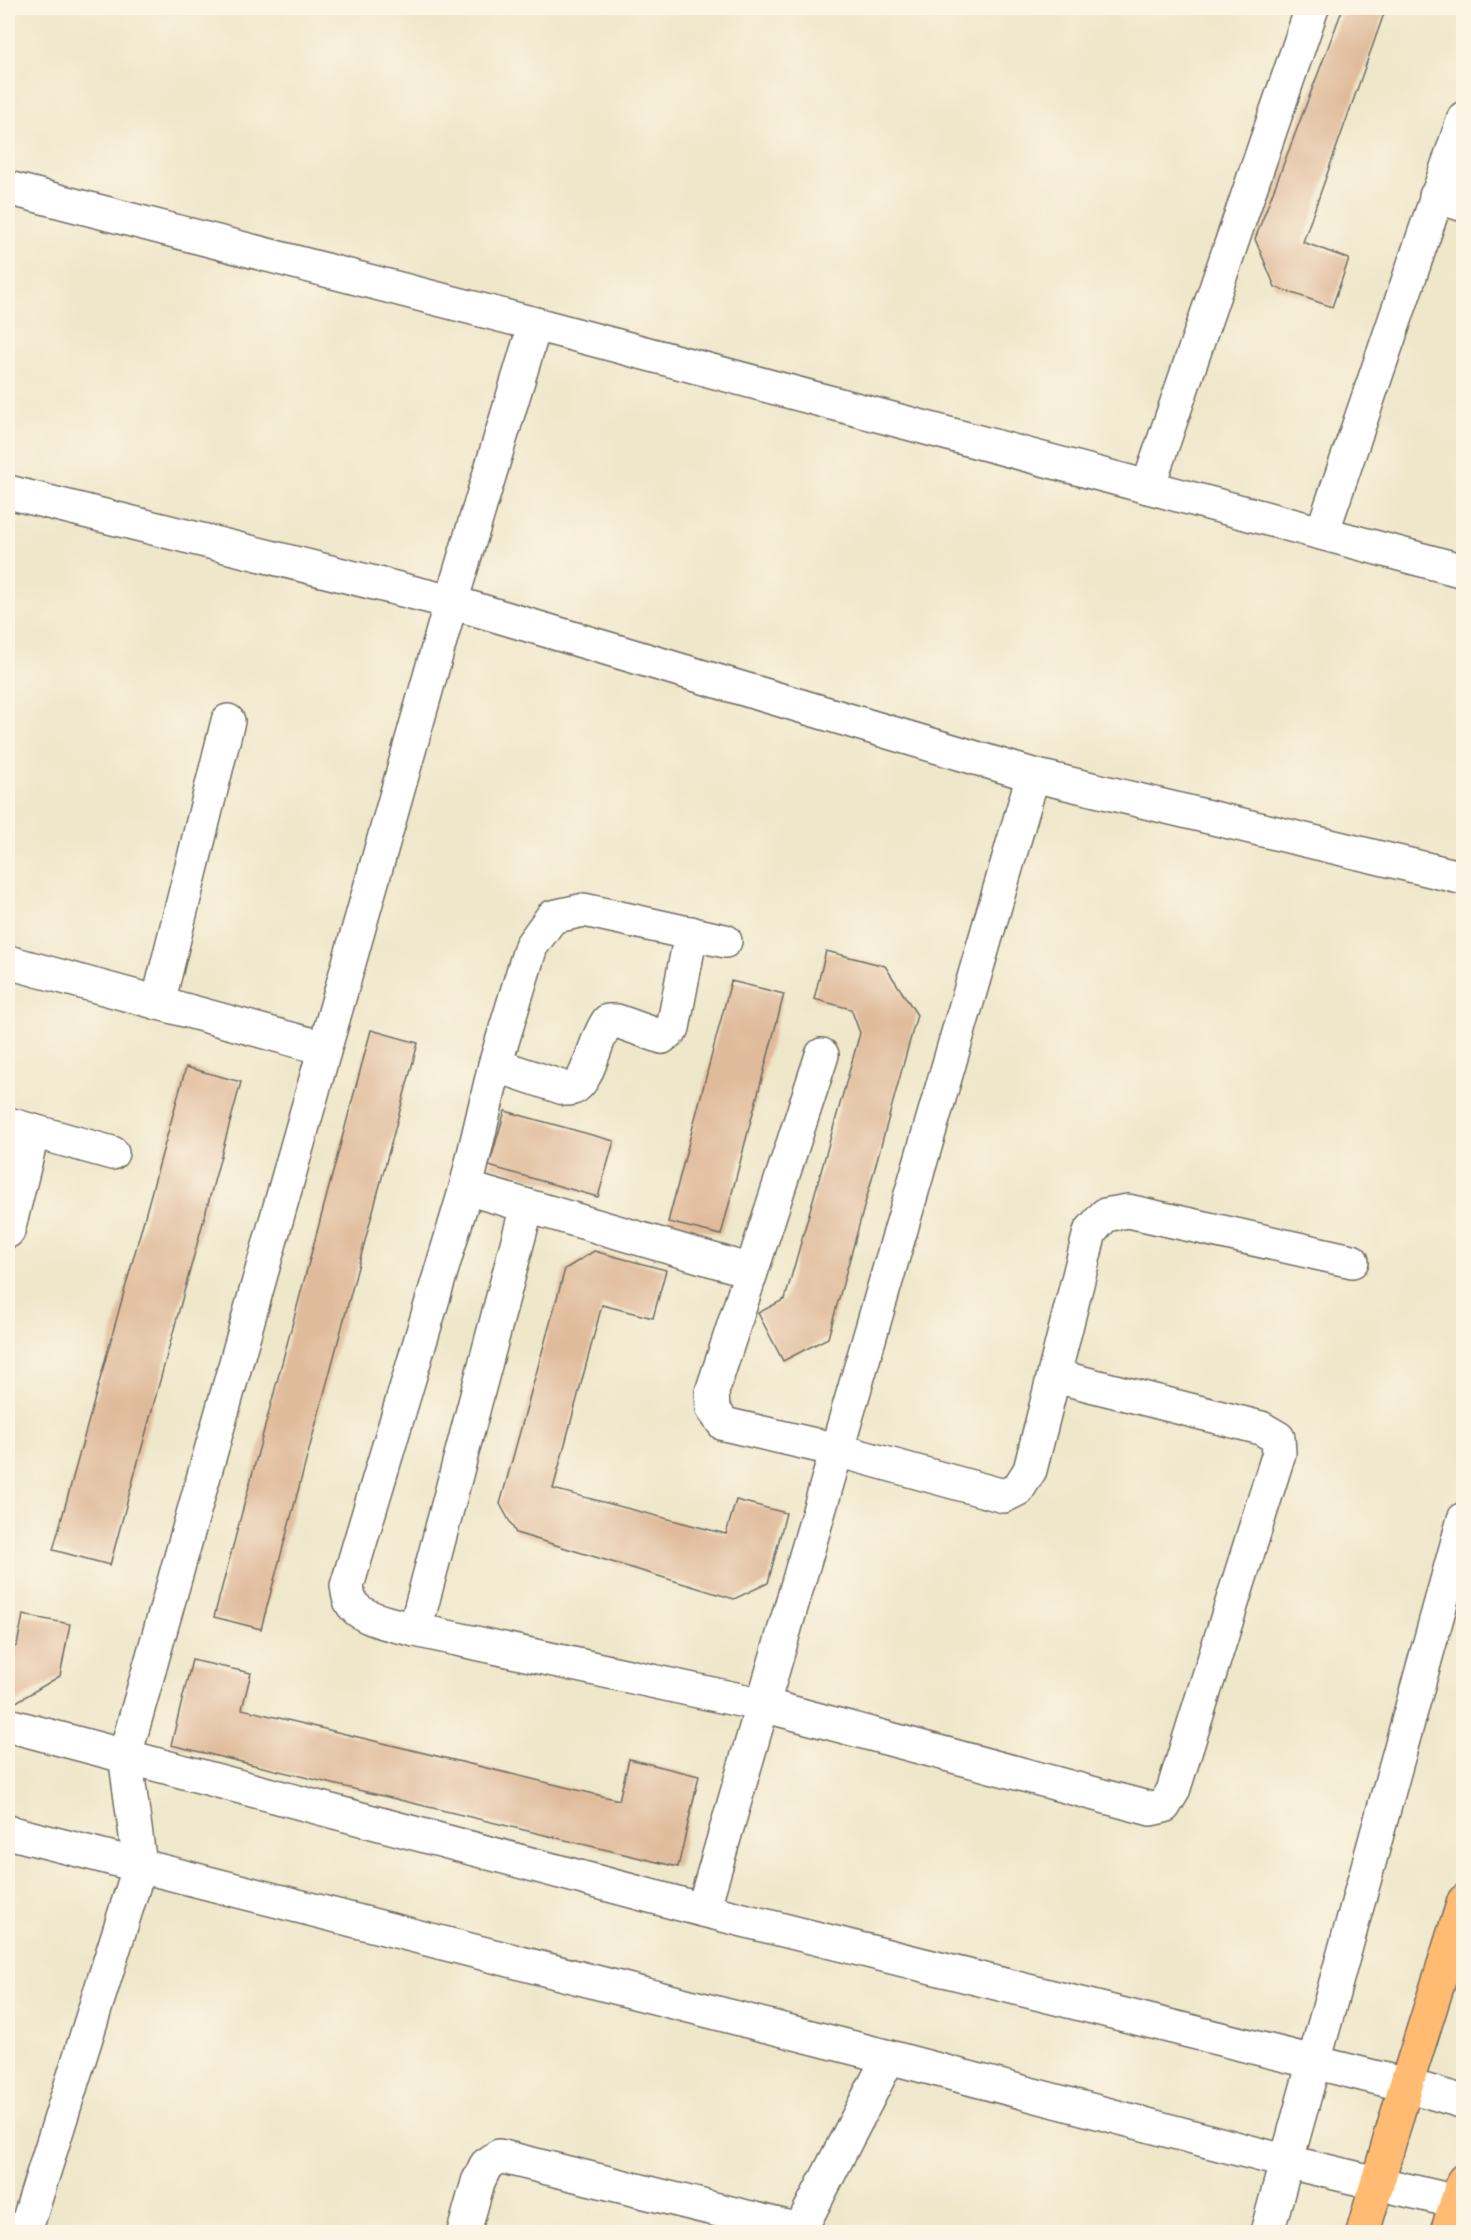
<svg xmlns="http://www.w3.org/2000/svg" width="1471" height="2240" viewBox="0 0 1471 2240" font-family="Kalam,sans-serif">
  <rect width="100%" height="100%" fill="#fcf5e5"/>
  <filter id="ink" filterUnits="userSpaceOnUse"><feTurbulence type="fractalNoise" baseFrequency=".0167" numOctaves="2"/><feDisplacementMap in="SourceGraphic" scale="12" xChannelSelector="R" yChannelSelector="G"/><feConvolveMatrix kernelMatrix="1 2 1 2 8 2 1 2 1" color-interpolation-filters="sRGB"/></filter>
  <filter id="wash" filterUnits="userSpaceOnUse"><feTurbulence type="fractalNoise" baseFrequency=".008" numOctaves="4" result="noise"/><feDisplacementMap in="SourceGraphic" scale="24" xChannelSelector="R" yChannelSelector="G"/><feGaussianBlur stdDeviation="1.35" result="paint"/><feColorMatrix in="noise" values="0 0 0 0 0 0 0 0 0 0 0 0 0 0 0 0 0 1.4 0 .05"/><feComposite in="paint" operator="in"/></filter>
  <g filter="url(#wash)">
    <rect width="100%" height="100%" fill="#efe7ca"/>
    <g id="blocks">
      <g fill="#e0bb9b">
        <path d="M 1343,8 L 1386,8 L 1303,242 L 1349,259 L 1332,307 L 1275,287 L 1255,239 Z"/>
        <path d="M 826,951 L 885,966 L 917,1015 L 828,1338 L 783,1361 L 758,1313 L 785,1299 L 860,1033 L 851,1009 L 814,999 Z"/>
        <path d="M 731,981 L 784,994 L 721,1235 L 668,1222 Z"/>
        <path d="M 371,1030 L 418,1043 L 261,1629 L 214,1617 Z"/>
        <path d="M 186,1067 L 241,1082 L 110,1565 L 53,1550 Z"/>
        <path d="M 505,1111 L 614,1141 L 598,1197 L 489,1166 Z"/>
        <path d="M 594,1251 L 666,1270 L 653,1318 L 602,1305 L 553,1489 L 726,1534 L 736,1500 L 786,1513 L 768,1583 L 734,1599 L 516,1533 L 500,1504 L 565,1269 Z"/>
        <path d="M 23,1615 L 70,1624 L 60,1676 L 8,1707 L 8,1652 L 17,1645 Z"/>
        <path d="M 192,1660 L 251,1673 L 242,1709 L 619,1800 L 629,1759 L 699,1776 L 678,1867 L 171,1745 Z"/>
      </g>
    </g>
  </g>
  <g filter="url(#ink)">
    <use href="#blocks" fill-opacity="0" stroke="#706d63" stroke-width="1.5"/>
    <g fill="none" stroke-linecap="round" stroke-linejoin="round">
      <defs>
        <g id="minor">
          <path d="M 8,188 L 535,324 L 1464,571"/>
          <path d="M 1436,196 L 1464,205"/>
          <path d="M 1148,487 L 1312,8"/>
          <path d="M 8,492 L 451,602 L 1033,775 L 1464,878"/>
          <path d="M 1322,533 L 1464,118"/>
          <path d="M 725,941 L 584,910 L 552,917 L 531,946 L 495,1065 L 466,1188 L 347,1586 C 348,1590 348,1596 350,1600 C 358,1620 397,1625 415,1630 L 763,1705 L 1151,1809 L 1164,1806 L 1173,1791 L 1279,1453 L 1278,1438 L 1261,1428 L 1055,1376"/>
          <path d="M 8,962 L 324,1048"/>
          <path d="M 158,1003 L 228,721"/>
          <path d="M 822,1055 L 712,1392 L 713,1409 L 724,1424 L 837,1450 L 1004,1496 L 1018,1489 L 1030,1470 L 1090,1232 L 1105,1215 L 1128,1211 L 1352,1261"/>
          <path d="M 495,1065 L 567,1089 C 569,1089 575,1088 576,1086 C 589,1078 596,1036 608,1021 L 617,1021 L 662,1037 L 673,1028 L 691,933"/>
          <path d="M 8,1124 L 112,1153"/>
          <path d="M 466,1188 L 751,1271"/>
          <path d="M 8,1231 L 33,1131"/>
          <path d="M 415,1630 L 527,1206"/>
          <path d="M 8,1725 L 703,1910 L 1406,2085 L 1464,2102"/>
          <path d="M 8,1832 L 889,2057 L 1288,2162 L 1457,2202"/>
          <path d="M 703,1910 L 1033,775"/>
          <path d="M 25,2232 L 140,1865 L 125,1755 L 451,602 L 535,324"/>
          <path d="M 464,2232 L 478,2182 L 486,2165 L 499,2156 L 799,2230"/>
          <path d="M 799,2232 L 889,2057"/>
          <path d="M 1267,2232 L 1464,1519"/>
        </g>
        <g id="major">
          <path d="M 1363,2232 L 1406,2085 L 1464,1901"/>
          <path d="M 1447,2232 L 1464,2180"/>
        </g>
      </defs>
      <use href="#minor" stroke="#706d63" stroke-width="36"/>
      <use href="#major" stroke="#706d63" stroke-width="36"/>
      <use href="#minor" stroke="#fff" stroke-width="33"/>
      <use href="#major" stroke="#febb71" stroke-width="33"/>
    </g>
  </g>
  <rect width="1471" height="2240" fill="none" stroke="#fcf5e5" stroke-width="30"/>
</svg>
